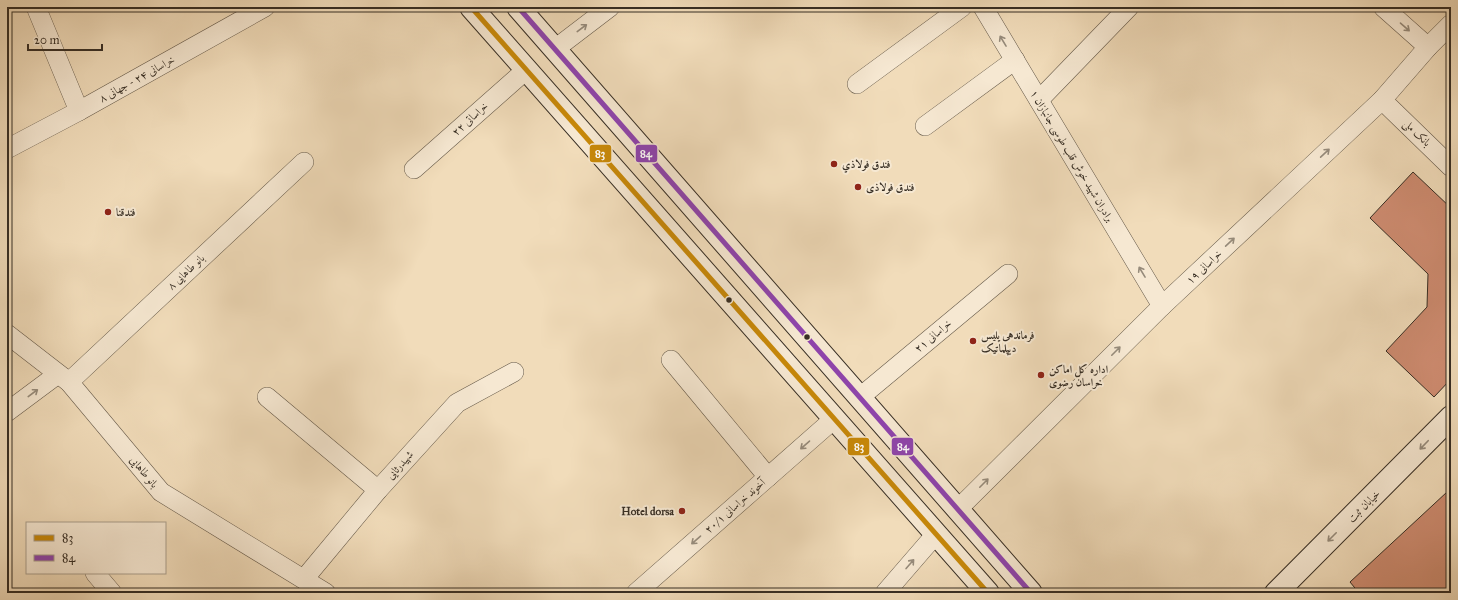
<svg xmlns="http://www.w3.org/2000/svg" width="1458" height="600" viewBox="0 0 1458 600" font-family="'IM FELL Great Primer',Amiri,serif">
  <rect width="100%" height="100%" fill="#f1dcba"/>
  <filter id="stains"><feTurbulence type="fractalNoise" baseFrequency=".005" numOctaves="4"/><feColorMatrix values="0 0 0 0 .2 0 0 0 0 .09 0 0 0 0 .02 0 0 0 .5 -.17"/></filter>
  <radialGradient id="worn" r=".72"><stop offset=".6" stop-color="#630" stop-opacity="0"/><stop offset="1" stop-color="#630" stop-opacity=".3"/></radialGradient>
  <g fill="#ce8c71" stroke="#372e24">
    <path d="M 1413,172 L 1451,208 L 1451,379 L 1434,397 L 1386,351 L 1427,307 L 1428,274 L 1370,218 Z"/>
    <path d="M 1447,492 L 1451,496 L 1451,593 L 1359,593 L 1350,582 Z"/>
  </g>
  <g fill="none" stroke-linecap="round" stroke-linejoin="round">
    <defs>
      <g id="street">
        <path d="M 36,7 L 79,111"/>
        <path d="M 983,7 L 1162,306"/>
        <path d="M 1383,7 L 1428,47"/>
        <path d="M 555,49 L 610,7"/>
        <path d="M 857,84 L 962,7"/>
        <path d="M 1039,100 L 1129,7"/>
        <path d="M 1382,100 L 1451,167"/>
        <path d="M 925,126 L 1015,60"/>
        <path d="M 7,149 L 79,111 L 265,7"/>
        <path d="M 414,169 L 526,70"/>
        <path d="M 7,334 L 69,382 L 161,492 L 326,593"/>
        <path d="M 671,360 L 768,477"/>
        <path d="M 69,382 L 304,162"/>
        <path d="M 267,397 L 378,490"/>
        <path d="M 859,398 L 1008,274"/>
        <path d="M 7,412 L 58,374"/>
        <path d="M 957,510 L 1162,306 L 1382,100 L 1428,47 L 1451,24"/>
        <path d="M 95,573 L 112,593"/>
        <path d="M 304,579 L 378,490 L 457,403 L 514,372"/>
        <path d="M 636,593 L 834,419"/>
        <path d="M 885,593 L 936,534"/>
      </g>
      <g id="secondary">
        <path d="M 471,7 L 988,593"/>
        <path d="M 518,7 L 1031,593"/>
        <path d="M 1276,593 L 1451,417"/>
      </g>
    </defs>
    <use href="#street" stroke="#665a4a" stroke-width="20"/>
    <use href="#secondary" stroke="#372e24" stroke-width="24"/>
    <use href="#street" stroke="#f6e8d2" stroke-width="19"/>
    <use href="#secondary" stroke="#f6e8d2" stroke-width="22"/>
    <defs>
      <path id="bus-1" d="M 471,7 L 988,593"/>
      <path id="bus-2" d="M 518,7 L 1031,593"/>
    </defs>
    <use href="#bus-1" stroke="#f6e8d2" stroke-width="8"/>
    <use href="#bus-2" stroke="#f6e8d2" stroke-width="8"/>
    <use href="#bus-1" stroke="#c78809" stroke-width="5"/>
    <use href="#bus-2" stroke="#8e44ad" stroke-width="5"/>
  </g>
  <defs><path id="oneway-shaft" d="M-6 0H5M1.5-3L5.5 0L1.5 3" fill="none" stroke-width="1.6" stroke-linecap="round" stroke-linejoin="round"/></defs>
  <g stroke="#968b7b">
    <use href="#oneway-shaft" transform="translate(1405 27) rotate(41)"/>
    <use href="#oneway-shaft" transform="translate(582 28) rotate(-37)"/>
    <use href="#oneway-shaft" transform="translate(1003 41) rotate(-121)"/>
    <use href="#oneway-shaft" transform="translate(1325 153) rotate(-43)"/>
    <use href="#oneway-shaft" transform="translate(1230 242) rotate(-43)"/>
    <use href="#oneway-shaft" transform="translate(1142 272) rotate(-121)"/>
    <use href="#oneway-shaft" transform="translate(1116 351) rotate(-45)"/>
    <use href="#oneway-shaft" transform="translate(33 393) rotate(-37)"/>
    <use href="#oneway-shaft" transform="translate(805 445) rotate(139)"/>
    <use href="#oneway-shaft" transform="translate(1424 445) rotate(134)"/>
    <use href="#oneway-shaft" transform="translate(984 483) rotate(-45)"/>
    <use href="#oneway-shaft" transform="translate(1332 537) rotate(135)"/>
    <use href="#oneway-shaft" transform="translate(696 540) rotate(139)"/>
    <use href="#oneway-shaft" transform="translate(910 564) rotate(-49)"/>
  </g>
  <g fill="#8f2418" stroke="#f6e8d2" stroke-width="1.5">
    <circle cx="834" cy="164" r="4"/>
    <circle cx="858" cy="187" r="4"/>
    <circle cx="108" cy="212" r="4"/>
    <circle cx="973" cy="341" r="4"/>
    <circle cx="1041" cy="375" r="4"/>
    <circle cx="682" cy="511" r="4"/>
  </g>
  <g fill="#372e24" stroke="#f6e8d2" stroke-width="1.5">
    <circle cx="729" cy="300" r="3.5"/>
    <circle cx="807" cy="337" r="3.5"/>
  </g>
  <g text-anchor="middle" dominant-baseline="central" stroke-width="4" stroke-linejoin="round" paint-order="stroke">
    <g font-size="11" fill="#372e24" stroke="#f6e8d2">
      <text transform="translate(137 79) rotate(-29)">خراسانی ۲۴ - جهانی ۸</text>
      <text transform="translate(470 119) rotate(-42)">خراساتی ۲۲</text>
      <text transform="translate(1417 133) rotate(44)">بانک ملی</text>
      <text transform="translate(1072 156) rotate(59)">برادران شهید خوش قلب طوسی جانبازان ۱</text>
      <text transform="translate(1204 267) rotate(-43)">خراسانی ۱۹</text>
      <text transform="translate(186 272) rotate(-43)">بانو طاهایی ۸</text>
      <text transform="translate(933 336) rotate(-40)">خراسانی ۲۱</text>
      <text transform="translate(400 465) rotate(-48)">شهیدرثایی</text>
      <text transform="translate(144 472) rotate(50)">بانو طاهایی</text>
      <text transform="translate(735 506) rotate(-41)">آخوند خراسانی ۲۰/۱</text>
      <text transform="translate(1364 506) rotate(-45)">خیابان ثبت</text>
    </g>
    <g font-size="11" font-weight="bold" fill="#372e24" stroke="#f6e8d2" text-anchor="start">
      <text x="842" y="164">فندق فولاذي</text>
      <text x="866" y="187">فندق فولاذی</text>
      <text x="116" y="212">فندقنا</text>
      <text x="981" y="335">فرماندهی پلیس<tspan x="981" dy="13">دیپلماتیک</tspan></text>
      <text x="1049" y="369">اداره کل اماکن<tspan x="1049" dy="13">خراسان رضوی</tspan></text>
      <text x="674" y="511" text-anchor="end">Hotel dorsa</text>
    </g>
  </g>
  <g stroke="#f6e8d2" stroke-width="1.5">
    <rect x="589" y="144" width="23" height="19" rx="4" fill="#c78809"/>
    <rect x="635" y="144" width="23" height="19" rx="4" fill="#8e44ad"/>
    <rect x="891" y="437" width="23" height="19" rx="4" fill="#8e44ad"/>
    <rect x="847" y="437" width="23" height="19" rx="4" fill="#c78809"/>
  </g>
  <g font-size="11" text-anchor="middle" font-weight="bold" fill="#fff">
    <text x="600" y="157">83</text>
    <text x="646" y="157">84</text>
    <text x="903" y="450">84</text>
    <text x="859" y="450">83</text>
  </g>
  <rect width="1458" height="600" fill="none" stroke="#f1dcba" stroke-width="24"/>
  <rect x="8" y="8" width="1442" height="584" fill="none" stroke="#372e24" stroke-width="2"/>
  <rect x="12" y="12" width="1434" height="576" fill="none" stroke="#372e24"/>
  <rect x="26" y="522" width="140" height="52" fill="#f6e8d2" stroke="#aa9e8c"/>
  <rect x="34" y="535" width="20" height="6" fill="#c78809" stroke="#aa9e8c"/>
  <text x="62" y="542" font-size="12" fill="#372e24">83</text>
  <rect x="34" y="555" width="20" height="6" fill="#8e44ad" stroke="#aa9e8c"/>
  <text x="62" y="562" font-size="12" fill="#372e24">84</text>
  <path d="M28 44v6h74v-6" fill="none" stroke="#372e24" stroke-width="2"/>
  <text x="34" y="44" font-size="12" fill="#372e24" stroke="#f6e8d2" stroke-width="3" paint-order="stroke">20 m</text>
  <rect width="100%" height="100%" filter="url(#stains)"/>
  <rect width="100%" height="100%" fill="url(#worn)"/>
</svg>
